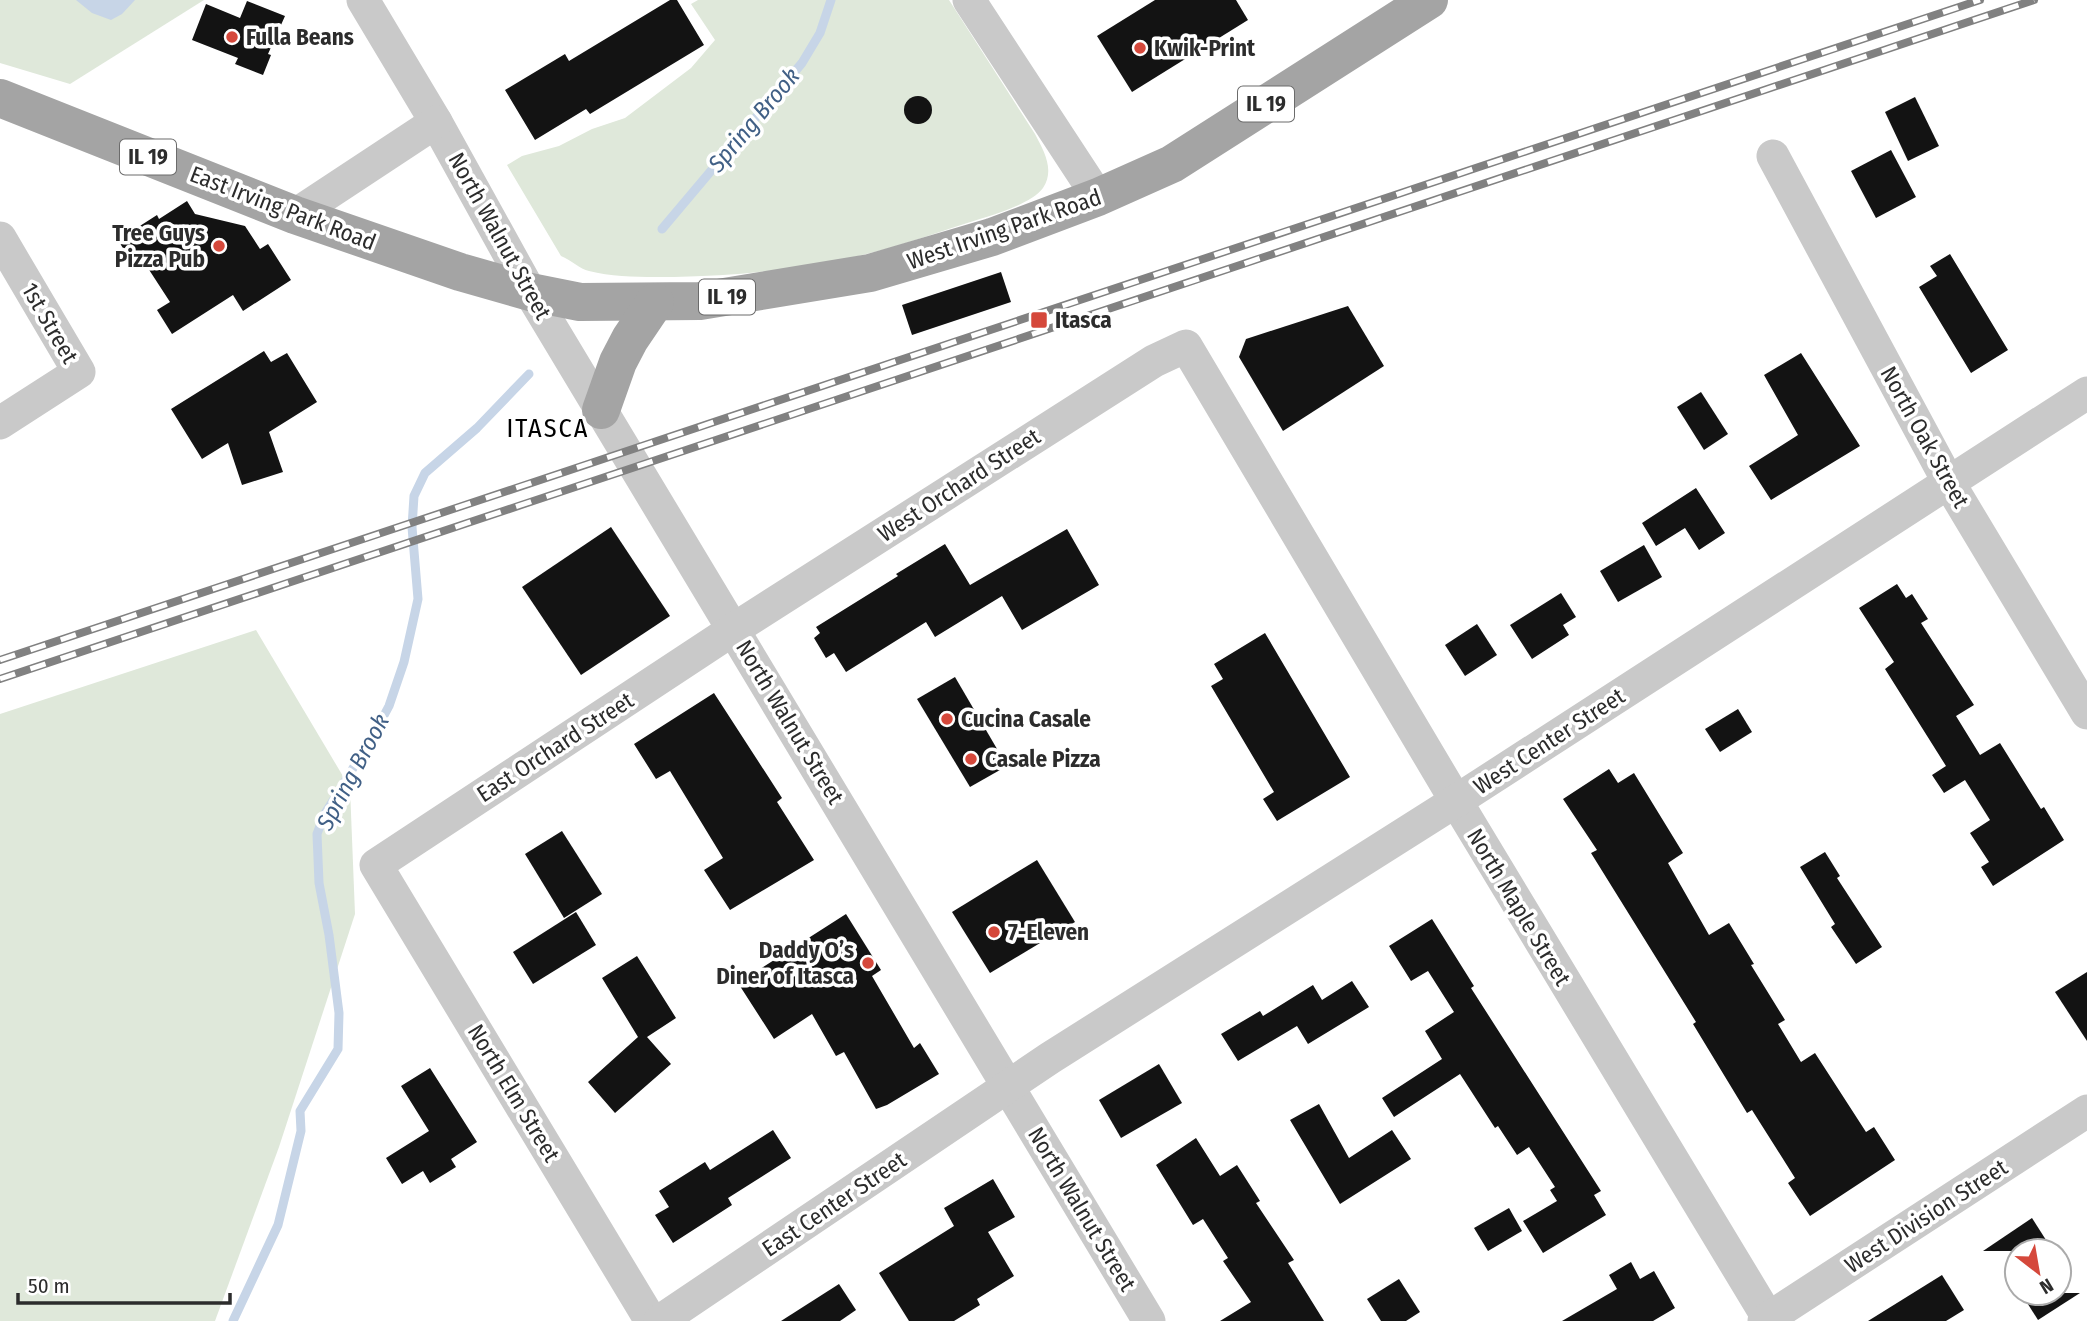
<svg xmlns="http://www.w3.org/2000/svg" width="2087" height="1321" viewBox="0 0 2087 1321" font-family="'Fira Sans Condensed',sans-serif">
  <rect width="100%" height="100%" fill="#fff"/>
  <g fill="#dfe8da">
    <path d="M 0,0 L 204,0 L 70,84 L 0,63 Z"/>
    <path d="M 698,0 L 949,0 L 1035,134 C 1044,151 1055,170 1043,188 C 1030,206 982,218 961,225 C 925,237 890,249 854,257 C 795,270 734,276 674,277 C 647,277 616,278 589,271 C 580,269 571,260 561,256 L 507,165 L 522,156 L 559,146 L 592,129 L 625,118 L 691,68 L 715,40 L 691,4 Z"/>
    <path d="M 256,630 L 350,788 L 355,914 L 279,1147 L 215,1321 L 0,1321 L 0,714 Z"/>
  </g>
  <path fill="#c7d5e7" d="M 76,0 L 135,0 L 122,14 L 111,20 L 92,13 Z"/>
  <g fill="none" stroke-linecap="round" stroke-linejoin="round">
    <g stroke="#c7d5e7" stroke-width="9">
      <path d="M 662,229 L 802,63 L 820,33 L 831,0"/>
      <path d="M 233,1321 L 278,1225 L 301,1131 L 300,1111 L 338,1049 L 339,1013 L 329,935 L 319,883 L 317,834 L 324,815 L 373,736 L 389,706 L 404,662 L 418,599 L 412,527 L 414,496 L 425,473 L 477,428 L 529,374"/>
    </g>
  </g>
  <g fill="#131313">
    <path d="M 670,0 L 677,0 L 704,45 L 590,114 L 586,109 L 535,140 L 505,90 L 565,54 L 569,61 Z"/>
    <path d="M 1155,0 L 1236,0 L 1248,20 L 1132,92 L 1097,36 Z"/>
    <path d="M 247,1 L 285,16 L 268,54 L 271,55 L 263,75 L 235,64 L 238,58 L 192,40 L 206,4 L 240,18 Z"/>
    <circle cx="918" cy="110" r="14"/>
    <path d="M 1915,97 L 1939,146 L 1908,161 L 1885,112 Z"/>
    <path d="M 1891,150 L 1916,197 L 1876,218 L 1851,171 Z"/>
    <path d="M 187,201 L 195,214 L 245,226 L 260,249 L 268,244 L 291,280 L 243,311 L 233,295 L 172,334 L 157,310 L 170,302 L 144,262 L 135,268 L 118,240 L 157,215 L 159,219 Z"/>
    <path d="M 1950,254 L 2008,350 L 1971,373 L 1919,287 L 1937,276 L 1930,266 Z"/>
    <path d="M 1001,272 L 1011,302 L 912,335 L 902,305 Z"/>
    <path d="M 1348,306 L 1384,366 L 1283,431 L 1239,357 L 1246,339 Z"/>
    <path d="M 264,351 L 271,362 L 287,353 L 317,402 L 269,432 L 283,472 L 242,485 L 228,443 L 202,459 L 171,409 Z"/>
    <path d="M 1801,353 L 1860,446 L 1771,500 L 1749,466 L 1798,435 L 1764,375 Z"/>
    <path d="M 1701,392 L 1728,434 L 1704,450 L 1677,407 Z"/>
    <path d="M 1696,488 L 1725,533 L 1699,550 L 1685,528 L 1656,546 L 1642,523 Z"/>
    <path d="M 611,527 L 670,616 L 581,675 L 522,587 Z"/>
    <path d="M 1067,529 L 1099,585 L 1022,630 L 1002,596 L 935,637 L 926,622 L 846,672 L 834,653 L 826,658 L 814,638 L 820,633 L 816,627 L 898,576 L 896,574 L 945,544 L 970,585 Z"/>
    <path d="M 1644,545 L 1662,577 L 1618,602 L 1600,571 Z"/>
    <path d="M 1897,584 L 1906,598 L 1912,594 L 1928,619 L 1921,623 L 1974,705 L 1956,716 L 1980,755 L 2000,743 L 2041,809 L 2044,807 L 2064,840 L 1993,886 L 1981,867 L 1989,862 L 1970,833 L 1990,820 L 1965,780 L 1944,793 L 1932,775 L 1946,766 L 1885,669 L 1894,662 L 1859,608 Z"/>
    <path d="M 1561,593 L 1576,617 L 1563,625 L 1569,635 L 1532,659 L 1510,625 Z"/>
    <path d="M 1477,624 L 1497,655 L 1465,676 L 1445,645 Z"/>
    <path d="M 1265,633 L 1350,777 L 1277,821 L 1263,799 L 1274,792 L 1211,686 L 1223,679 L 1214,664 Z"/>
    <path d="M 955,677 L 1007,766 L 970,787 L 917,699 Z"/>
    <path d="M 714,693 L 782,798 L 777,802 L 814,860 L 730,910 L 704,870 L 723,858 L 670,771 L 656,779 L 634,744 Z"/>
    <path d="M 1738,709 L 1752,732 L 1720,752 L 1705,729 Z"/>
    <path d="M 1609,769 L 1618,783 L 1634,773 L 1683,853 L 1668,863 L 1709,935 L 1729,923 L 1754,964 L 1751,965 L 1785,1020 L 1778,1024 L 1801,1062 L 1815,1053 L 1866,1132 L 1874,1127 L 1895,1160 L 1810,1216 L 1788,1183 L 1795,1178 L 1752,1110 L 1747,1113 L 1693,1024 L 1696,1022 L 1591,853 L 1597,850 L 1563,799 Z"/>
    <path d="M 562,831 L 602,894 L 564,918 L 525,854 Z"/>
    <path d="M 1825,852 L 1840,876 L 1837,878 L 1882,947 L 1856,964 L 1831,927 L 1835,924 L 1800,867 Z"/>
    <path d="M 1037,860 L 1075,922 L 990,973 L 952,912 Z"/>
    <path d="M 576,912 L 596,945 L 533,984 L 513,952 Z"/>
    <path d="M 846,914 L 881,970 L 872,976 L 914,1048 L 920,1043 L 939,1074 L 887,1105 L 876,1109 L 844,1052 L 836,1056 L 812,1014 L 774,1039 L 738,983 Z"/>
    <path d="M 1432,919 L 1474,986 L 1471,988 L 1601,1191 L 1594,1195 L 1606,1215 L 1543,1253 L 1523,1221 L 1557,1201 L 1550,1190 L 1555,1187 L 1529,1147 L 1517,1155 L 1498,1126 L 1495,1128 L 1460,1074 L 1394,1117 L 1382,1098 L 1442,1059 L 1425,1031 L 1454,1012 L 1428,971 L 1411,981 L 1389,946 Z"/>
    <path d="M 637,956 L 676,1018 L 647,1037 L 671,1064 L 615,1113 L 588,1082 L 638,1037 L 602,978 Z"/>
    <path d="M 2087,972 L 2087,1041 L 2055,992 Z"/>
    <path d="M 1352,981 L 1369,1007 L 1308,1044 L 1297,1026 L 1238,1061 L 1221,1034 L 1260,1011 L 1263,1016 L 1313,985 L 1322,1000 Z"/>
    <path d="M 1159,1064 L 1182,1103 L 1121,1138 L 1099,1100 Z"/>
    <path d="M 430,1068 L 477,1142 L 451,1159 L 456,1167 L 430,1183 L 423,1171 L 402,1184 L 386,1158 L 429,1131 L 401,1086 Z"/>
    <path d="M 1319,1104 L 1349,1158 L 1392,1130 L 1411,1159 L 1340,1204 L 1290,1120 Z"/>
    <path d="M 773,1130 L 791,1158 L 728,1198 L 732,1205 L 673,1243 L 655,1215 L 669,1207 L 659,1191 L 705,1162 L 710,1170 Z"/>
    <path d="M 1196,1138 L 1220,1176 L 1237,1165 L 1260,1201 L 1256,1203 L 1294,1260 L 1288,1263 L 1324,1321 L 1220,1321 L 1251,1302 L 1223,1261 L 1228,1258 L 1203,1219 L 1193,1225 L 1156,1165 Z"/>
    <path d="M 993,1179 L 1015,1217 L 988,1232 L 1014,1276 L 977,1299 L 980,1305 L 954,1321 L 909,1321 L 879,1273 L 954,1226 L 944,1208 Z"/>
    <path d="M 1509,1208 L 1522,1231 L 1488,1251 L 1474,1228 Z"/>
    <path d="M 2032,1218 L 2053,1251 L 1983,1251 Z"/>
    <path d="M 1631,1262 L 1640,1279 L 1654,1271 L 1675,1308 L 1653,1321 L 1562,1321 L 1617,1289 L 1609,1275 Z"/>
    <path d="M 1942,1275 L 1964,1310 L 1946,1321 L 1868,1321 Z"/>
    <path d="M 1399,1279 L 1420,1312 L 1406,1321 L 1381,1321 L 1367,1299 Z"/>
    <path d="M 839,1284 L 856,1310 L 840,1321 L 781,1321 Z"/>
    <path d="M 2021,1293 L 2080,1293 L 2038,1320 Z"/>
  </g>
  <g fill="none" stroke-linecap="round" stroke-linejoin="round">
    <g stroke="#c9c9c9" stroke-width="33">
      <path d="M 363,0 L 436,122 L 530,292 L 1149,1321"/>
      <path d="M 969,0 L 1098,197"/>
      <path d="M 1773,156 L 1949,483 L 2087,713"/>
      <path d="M 295,215 L 436,122"/>
      <path d="M 0,238 L 79,372 L 0,423"/>
      <path d="M 651,1321 L 376,865 L 734,629 L 1154,361 L 1186,346 L 1456,801 L 1770,1321"/>
      <path d="M 660,1321 L 1050,1058 L 1456,801 L 2087,393"/>
      <path d="M 1764,1321 L 2087,1111"/>
    </g>
    <g stroke="#a4a4a4" stroke-width="38">
      <path d="M 0,98 L 295,215 L 460,272 L 530,292 L 580,302 L 700,301 L 870,273 L 992,237 L 1098,197 L 1172,164 L 1429,0"/>
      <path d="M 601,410 L 618,362 L 630,339 L 655,302"/>
    </g>
    <defs>
      <g id="rail">
        <path d="M 0,660 L 1980,0"/>
        <path d="M 0,679 L 2034,0"/>
      </g>
    </defs>
    <use href="#rail" stroke="#818181" stroke-width="8"/>
    <use href="#rail" stroke="#fff" stroke-width="5" stroke-dasharray="16" stroke-linecap="butt"/>
  </g>
  <g fill="#d5483b" stroke="#fff" stroke-width="2.5">
    <circle cx="232" cy="37" r="7"/>
    <circle cx="1140" cy="48" r="7"/>
    <circle cx="219" cy="246" r="7"/>
    <rect x="1030" y="311" width="18" height="18" rx="3.5"/>
    <circle cx="947" cy="719" r="7"/>
    <circle cx="971" cy="759" r="7"/>
    <circle cx="994" cy="932" r="7"/>
    <circle cx="868" cy="963" r="7"/>
  </g>
  <g text-anchor="middle" dominant-baseline="central" stroke-width="7" stroke-linejoin="round" paint-order="stroke">
    <g fill="#fff" stroke="#6b6b6b" stroke-width="2">
      <rect x="1238" y="86.5" width="56" height="35" rx="5"/>
      <rect x="120" y="139.5" width="56" height="35" rx="5"/>
      <rect x="699" y="279.5" width="56" height="35" rx="5"/>
    </g>
    <g font-size="21" font-weight="bold" fill="#2c2c2c">
      <text x="1266" y="104">IL 19</text>
      <text x="148" y="157">IL 19</text>
      <text x="727" y="297">IL 19</text>
    </g>
    <g font-size="23" font-weight="bold" fill="#2c2c2c" stroke="#fff" text-anchor="start">
      <text x="246" y="37">Fulla Beans</text>
      <text x="1154" y="48">Kwik-Print</text>
      <text x="205" y="233" text-anchor="end">Tree Guys<tspan x="205" dy="26">Pizza Pub</tspan></text>
      <text x="1055" y="320">Itasca</text>
      <text x="961" y="719">Cucina Casale</text>
      <text x="985" y="759">Casale Pizza</text>
      <text x="1008" y="932">7-Eleven</text>
      <text x="854" y="950" text-anchor="end">Daddy O’s<tspan x="854" dy="26">Diner of Itasca</tspan></text>
    </g>
    <g font-size="23" fill="#2c2c2c" stroke="#fff">
      <text transform="translate(283 208) rotate(21)">East Irving Park Road</text>
      <text transform="translate(1004 229) rotate(-19)">West Irving Park Road</text>
      <text transform="translate(500 236) rotate(61)">North Walnut Street</text>
      <text transform="translate(50 323) rotate(60)">1st Street</text>
      <text transform="translate(1925 437) rotate(61)">North Oak Street</text>
      <text transform="translate(959 485) rotate(-33)">West Orchard Street</text>
      <text transform="translate(790 722) rotate(59)">North Walnut Street</text>
      <text transform="translate(1549 741) rotate(-33)">West Center Street</text>
      <text transform="translate(555 747) rotate(-33)">East Orchard Street</text>
      <text transform="translate(1519 907) rotate(59)">North Maple Street</text>
      <text transform="translate(514 1093) rotate(59)">North Elm Street</text>
      <text transform="translate(834 1204) rotate(-34)">East Center Street</text>
      <text transform="translate(1082 1209) rotate(59)">North Walnut Street</text>
      <text transform="translate(1926 1216) rotate(-33)">West Division Street</text>
    </g>
    <g font-size="24" font-style="italic" fill="#416086" stroke="#fff">
      <text transform="translate(754 120) rotate(-50)">Spring Brook</text>
      <text transform="translate(353 772) rotate(-62)">Spring Brook</text>
    </g>
    <g font-size="26" letter-spacing="2" fill="#000" stroke="#fff">
      <text x="548" y="428">ITASCA</text>
    </g>
  </g>
  <g transform="translate(2038 1272) rotate(149)"><circle r="33" fill="#ffffff" stroke="#ababab" stroke-width="2"/>
  <path d="M0-5L12 26L0 18L-12 26Z" fill="#d5483b"/>
  <text y="-10" font-size="19" font-weight="bold" text-anchor="middle" fill="#2c2c2c">N</text>
  </g>
  <path d="M18 1293v10h212v-10" fill="none" stroke="#2c2c2c" stroke-width="3.5"/>
  <text x="28" y="1293" font-size="21" fill="#2c2c2c" stroke="#ffffff" stroke-width="5" paint-order="stroke">50 m</text>
</svg>
